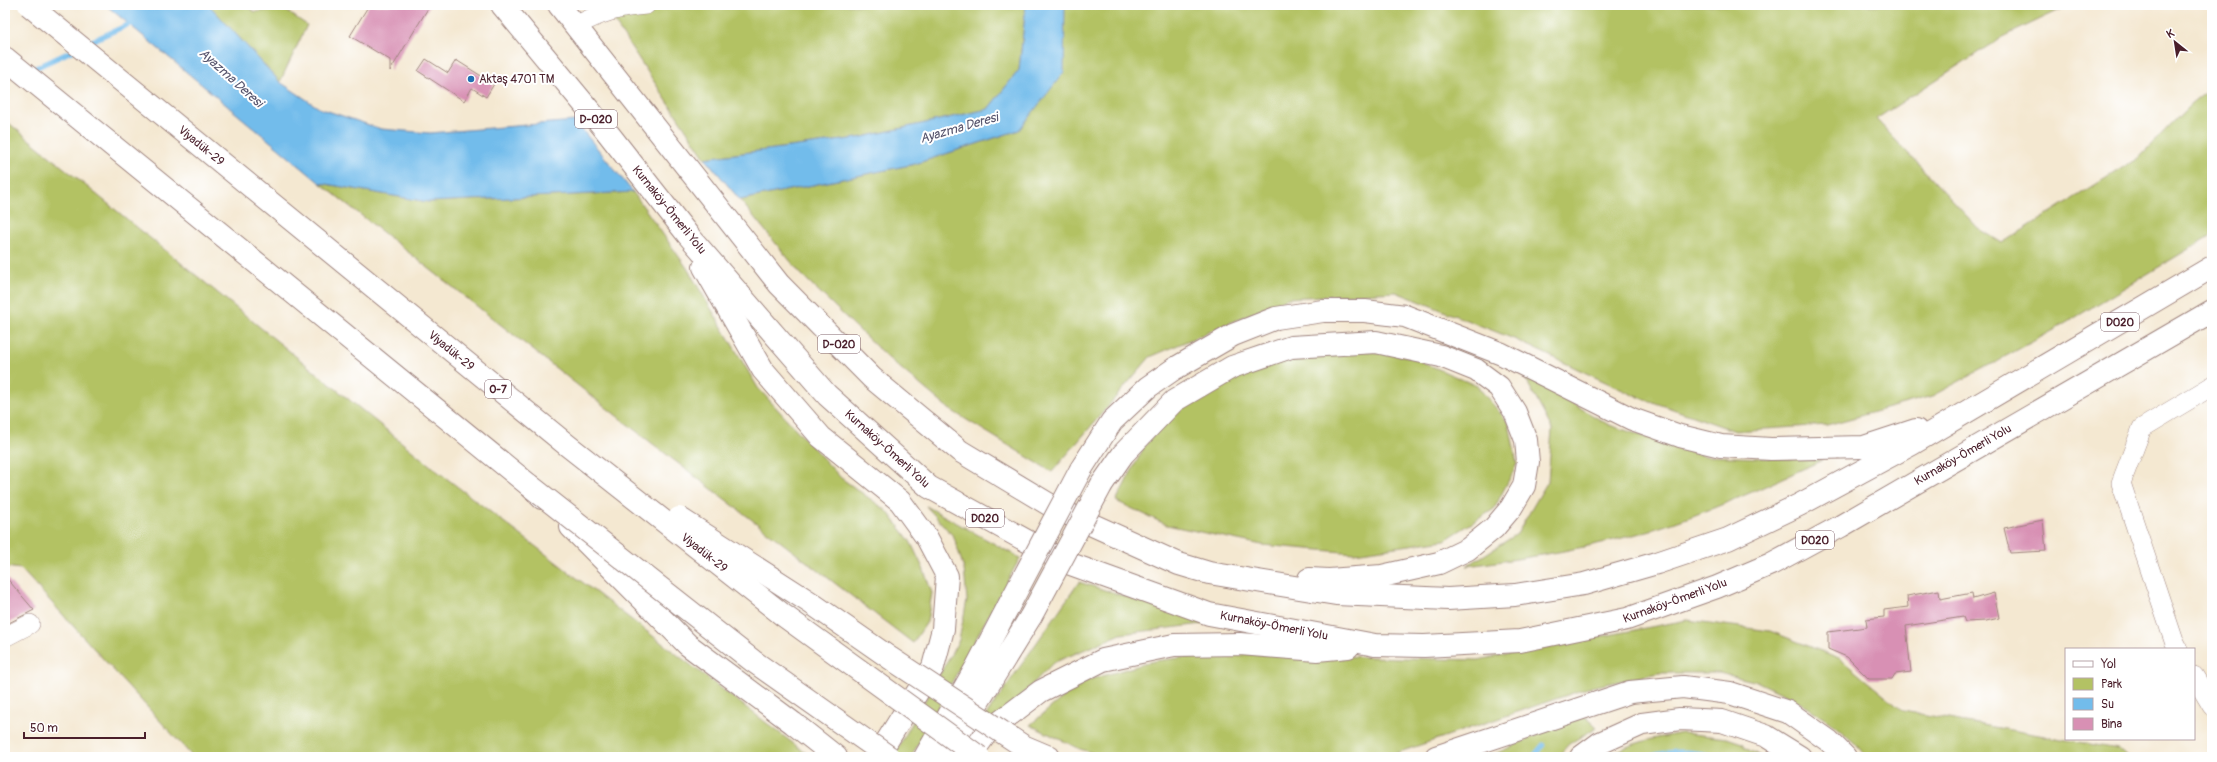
<svg xmlns="http://www.w3.org/2000/svg" width="2217" height="762" viewBox="0 0 2217 762" font-family="Pangolin,sans-serif">
  <rect width="100%" height="100%" fill="#fff"/>
  <filter id="ink" filterUnits="userSpaceOnUse"><feTurbulence type="fractalNoise" baseFrequency=".025" numOctaves="2"/><feDisplacementMap in="SourceGraphic" scale="8" xChannelSelector="R" yChannelSelector="G"/><feConvolveMatrix kernelMatrix="1 2 1 2 8 2 1 2 1" color-interpolation-filters="sRGB"/></filter>
  <filter id="wash" filterUnits="userSpaceOnUse"><feTurbulence type="fractalNoise" baseFrequency=".012" numOctaves="4" result="noise"/><feDisplacementMap in="SourceGraphic" scale="16" xChannelSelector="R" yChannelSelector="G"/><feGaussianBlur stdDeviation="0.9" result="paint"/><feColorMatrix in="noise" values="0 0 0 0 0 0 0 0 0 0 0 0 0 0 0 0 0 1.4 0 .05"/><feComposite in="paint" operator="in"/></filter>
  <g filter="url(#wash)">
    <rect width="100%" height="100%" fill="#f4e8d1"/>
    <g fill="#b3c264" stroke="#7e7048">
      <path d="M 209,5 L 245,5 L 255,12 L 282,8 L 307,25 L 280,82 Z"/>
      <path d="M 603,5 L 1026,5 L 1019,70 L 988,109 L 858,138 L 705,158 Z"/>
      <path d="M 1065,5 L 2070,5 L 1999,39 L 1876,119 L 1978,228 L 2002,243 L 2138,158 L 2189,106 L 2212,87 L 2212,235 L 2056,329 L 1932,396 L 1827,425 L 1735,431 L 1633,395 L 1514,339 L 1396,292 L 1288,298 L 1150,357 L 1052,472 L 949,409 L 886,356 L 801,274 L 740,200 L 915,164 L 1019,130 Z"/>
      <path d="M 5,120 L 437,471 L 811,757 L 193,757 L 21,569 L 5,567 Z"/>
      <path d="M 320,183 L 428,202 L 633,192 L 687,268 L 758,388 L 841,478 L 887,511 L 910,541 L 923,568 L 932,593 L 927,622 L 913,643 L 645,438 Z"/>
      <path d="M 1340,347 L 1411,357 L 1477,386 L 1509,423 L 1517,464 L 1494,509 L 1445,540 L 1354,553 L 1262,545 L 1167,525 L 1116,501 L 1144,447 L 1188,394 L 1245,364 Z"/>
      <path d="M 1523,374 L 1609,425 L 1705,456 L 1822,460 C 1767,486 1710,512 1651,530 C 1591,548 1529,558 1467,566 L 1517,534 L 1548,481 L 1552,429 Z"/>
      <path d="M 926,506 L 1020,558 L 911,757 L 893,757 L 959,640 L 967,600 L 964,569 L 954,537 Z"/>
      <path d="M 1079,582 L 1211,623 L 1121,634 L 1053,663 L 961,757 L 957,757 Z"/>
      <path d="M 1687,620 L 1770,631 L 1839,658 L 1903,711 L 2118,749 L 2127,757 L 1867,757 L 1858,746 L 1828,720 L 1794,699 L 1758,682 L 1719,673 L 1659,673 L 1591,687 L 1385,757 L 1106,757 L 1080,749 L 1030,725 L 1081,682 L 1154,661 L 1221,653 L 1478,660 Z"/>
      <path d="M 1586,717 L 1597,727 L 1569,744 L 1557,757 L 1488,757 L 1562,724 Z"/>
      <path d="M 1683,733 L 1727,738 L 1742,743 L 1745,748 L 1762,757 L 1607,757 C 1630,742 1656,738 1683,733 Z"/>
    </g>
    <g fill="#72bceb" stroke="#5e6e8b">
      <path d="M 113,5 L 209,5 L 280,82 L 319,108 L 381,129 L 430,133 L 575,121 L 633,192 L 428,202 L 320,183 L 107,6 Z"/>
      <path d="M 1026,5 L 1065,5 L 1064,72 L 1019,130 L 915,164 L 740,200 L 705,158 L 858,138 L 988,109 L 1019,70 Z"/>
    </g>
    <g fill="none" stroke-linecap="round" stroke-linejoin="round">
      <g stroke="#72bceb" stroke-width="5">
        <path d="M 85,44 L 134,22"/>
        <path d="M 29,71 L 74,50"/>
        <path d="M 1533,757 L 1543,745"/>
        <path d="M 1649,757 C 1671,750 1694,751 1716,757"/>
      </g>
    </g>
    <g id="blocks">
      <g fill="#d890b4">
        <path d="M 369,5 L 430,5 L 390,71 L 390,60 L 350,36 Z"/>
        <path d="M 426,59 L 448,73 L 456,60 L 494,84 L 486,97 L 472,88 L 464,101 L 418,71 Z"/>
        <path d="M 2043,520 L 2046,551 L 2010,553 L 2004,528 Z"/>
        <path d="M 5,576 L 34,610 L 5,625 Z"/>
        <path d="M 1939,590 L 1940,599 L 1972,593 L 1973,599 L 1994,593 L 1999,618 L 1986,621 L 1965,622 L 1963,617 L 1906,626 L 1911,672 L 1895,674 L 1892,679 L 1869,679 L 1847,657 L 1828,649 L 1828,632 L 1867,627 L 1866,619 L 1884,617 L 1884,610 L 1908,607 L 1907,596 Z"/>
      </g>
    </g>
  </g>
  <g filter="url(#ink)">
    <use href="#blocks" fill-opacity="0" stroke="#9f847e" stroke-width="1"/>
    <g fill="none" stroke-linecap="round" stroke-linejoin="round">
      <defs>
        <g id="minor">
          <path d="M 576,26 C 599,13 619,7 646,5"/>
          <path d="M 5,637 L 30,624"/>
          <path d="M 2178,649 L 2174,641 L 2121,483 L 2142,428 L 2212,386"/>
          <path d="M 2194,676 L 2212,706"/>
        </g>
        <g id="highway">
          <path d="M 502,5 L 604,128 L 688,235 L 827,395 L 929,487 L 1065,562 L 1209,614 L 1375,645 L 1424,646 L 1520,641 L 1627,619 L 1717,587 L 1771,564 L 1841,526 L 2212,311"/>
          <path d="M 559,5 L 779,284 L 872,378 L 960,451 L 1055,508 L 1179,564 L 1209,573 L 1336,594 L 1448,599 L 1515,595 L 1584,584 L 1657,563 L 1728,539 L 1799,505 L 1912,444 L 2212,267"/>
          <path d="M 5,58 L 529,485 L 542,498"/>
          <path d="M 704,267 L 763,370 L 821,437 L 900,501 L 927,538 L 947,576 L 943,629 L 933,667 L 877,757"/>
          <path d="M 1081,469 L 1112,421 L 1148,387 L 1174,369 L 1233,335 L 1276,318 L 1323,311 L 1365,311 L 1405,316 L 1502,354 L 1632,419 L 1680,436 L 1721,446 L 1771,449 L 1864,447 L 1916,430"/>
          <path d="M 1102,484 L 1123,454 L 1174,401 L 1232,367 L 1291,347 L 1376,342 L 1441,356 L 1476,370 L 1499,387 L 1515,412 L 1526,440 L 1528,462 L 1524,486 L 1511,508 L 1494,528 L 1468,549 L 1439,563 L 1382,576 L 1329,580 L 1309,579"/>
          <path d="M 571,527 L 688,645 L 793,723 L 836,757"/>
          <path d="M 1023,746 L 1049,757"/>
          <path d="M 925,757 L 976,668 L 1009,605"/>
          <path d="M 944,757 L 1031,616"/>
          <path d="M 969,757 L 988,731 L 1041,691 L 1103,660 L 1174,645 L 1240,644 L 1317,650 L 1348,647"/>
          <path d="M 1436,757 L 1630,692 L 1683,687 L 1730,693 L 1788,712 L 1829,741 L 1845,757"/>
          <path d="M 1581,757 L 1600,743 L 1642,724 L 1680,719 L 1722,721 L 1766,736 L 1800,757"/>
        </g>
      </defs>
      <use href="#minor" stroke="#9f847e" stroke-width="20"/>
      <use href="#highway" stroke="#9f847e" stroke-width="24"/>
      <use href="#minor" stroke="#fff" stroke-width="19"/>
      <use href="#highway" stroke="#fff" stroke-width="22"/>
      <defs>
        <g id="highway-bridge">
          <path d="M 29,5 L 567,445 L 783,615 L 979,757"/>
          <path d="M 529,485 L 753,661 L 889,757"/>
          <path d="M 679,518 L 811,603 L 890,658 L 1023,746"/>
          <path d="M 1009,605 L 1081,469"/>
          <path d="M 1031,616 L 1102,484"/>
        </g>
      </defs>
      <use href="#highway-bridge" stroke="#9f847e" stroke-width="24" stroke-linecap="butt"/>
      <use href="#highway-bridge" stroke="#fff" stroke-width="22"/>
    </g>
  </g>
  <circle fill="#1f6fb2" stroke="#fff" stroke-width="1.5" cx="471" cy="79" r="4"/>
  <g text-anchor="middle" dominant-baseline="central" stroke-width="4" stroke-linejoin="round" paint-order="stroke">
    <g fill="#fff" stroke="#80626b" stroke-width="1">
      <rect x="575" y="110" width="42" height="18" rx="3"/>
      <rect x="2101" y="313" width="38" height="18" rx="3"/>
      <rect x="818" y="335" width="42" height="18" rx="3"/>
      <rect x="485" y="380" width="26" height="18" rx="3"/>
      <rect x="966" y="509" width="38" height="18" rx="3"/>
      <rect x="1796" y="531" width="38" height="18" rx="3"/>
    </g>
    <g font-size="11" font-weight="bold" fill="#4a1f2b">
      <text x="596" y="119">D-020</text>
      <text x="2120" y="322">D020</text>
      <text x="839" y="344">D-020</text>
      <text x="498" y="389">O-7</text>
      <text x="985" y="518">D020</text>
      <text x="1815" y="540">D020</text>
    </g>
    <g font-size="12" fill="#4a1f2b" stroke="#fff" text-anchor="start">
      <text x="479" y="79">Aktaş 4701 TM</text>
    </g>
    <g font-size="12" fill="#4a1f2b" stroke="#fff">
      <text transform="translate(201 146) rotate(39)">Viyadük-29</text>
      <text transform="translate(669 210) rotate(51)">Kurnaköy-Ömerli Yolu</text>
      <text transform="translate(451 351) rotate(39)">Viyadük-29</text>
      <text transform="translate(887 449) rotate(42)">Kurnaköy-Ömerli Yolu</text>
      <text transform="translate(1963 455) rotate(-30)">Kurnaköy-Ömerli Yolu</text>
      <text transform="translate(704 553) rotate(38)">Viyadük-29</text>
      <text transform="translate(1675 601) rotate(-20)">Kurnaköy-Ömerli Yolu</text>
      <text transform="translate(1274 626) rotate(11)">Kurnaköy-Ömerli Yolu</text>
    </g>
    <g font-size="13" font-style="italic" fill="#58566e" stroke="#fff">
      <text transform="translate(231 78) rotate(42)">Ayazma Deresi</text>
      <text transform="translate(959 128) rotate(-16)">Ayazma Deresi</text>
    </g>
  </g>
  <rect width="2217" height="762" fill="none" stroke="#fff" stroke-width="20"/>
  <rect x="2065" y="648" width="130" height="92" fill="#ffffff" stroke="#b7a5aa"/>
  <rect x="2073" y="661" width="20" height="6" fill="#ffffff" stroke="#b7a5aa"/>
  <text x="2101" y="668" font-size="12" fill="#4a1f2b">Yol</text>
  <rect x="2073" y="678" width="20" height="12" fill="#b3c264" stroke="#b7a5aa"/>
  <text x="2101" y="688" font-size="12" fill="#4a1f2b">Park</text>
  <rect x="2073" y="698" width="20" height="12" fill="#72bceb" stroke="#b7a5aa"/>
  <text x="2101" y="708" font-size="12" fill="#4a1f2b">Su</text>
  <rect x="2073" y="718" width="20" height="12" fill="#d890b4" stroke="#b7a5aa"/>
  <text x="2101" y="728" font-size="12" fill="#4a1f2b">Bina</text>
  <g transform="translate(2175 42) rotate(330)" stroke="#ffffff" stroke-width="3" paint-order="stroke">
  <path d="M0-3L7 15L0 10L-7 15Z" fill="#4a1f2b"/>
  <text y="-6" font-size="11" font-weight="bold" text-anchor="middle" fill="#4a1f2b">K</text>
  </g>
  <path d="M24 732v6h121v-6" fill="none" stroke="#4a1f2b" stroke-width="2"/>
  <text x="30" y="732" font-size="12" fill="#4a1f2b" stroke="#ffffff" stroke-width="3" paint-order="stroke">50 m</text>
</svg>
